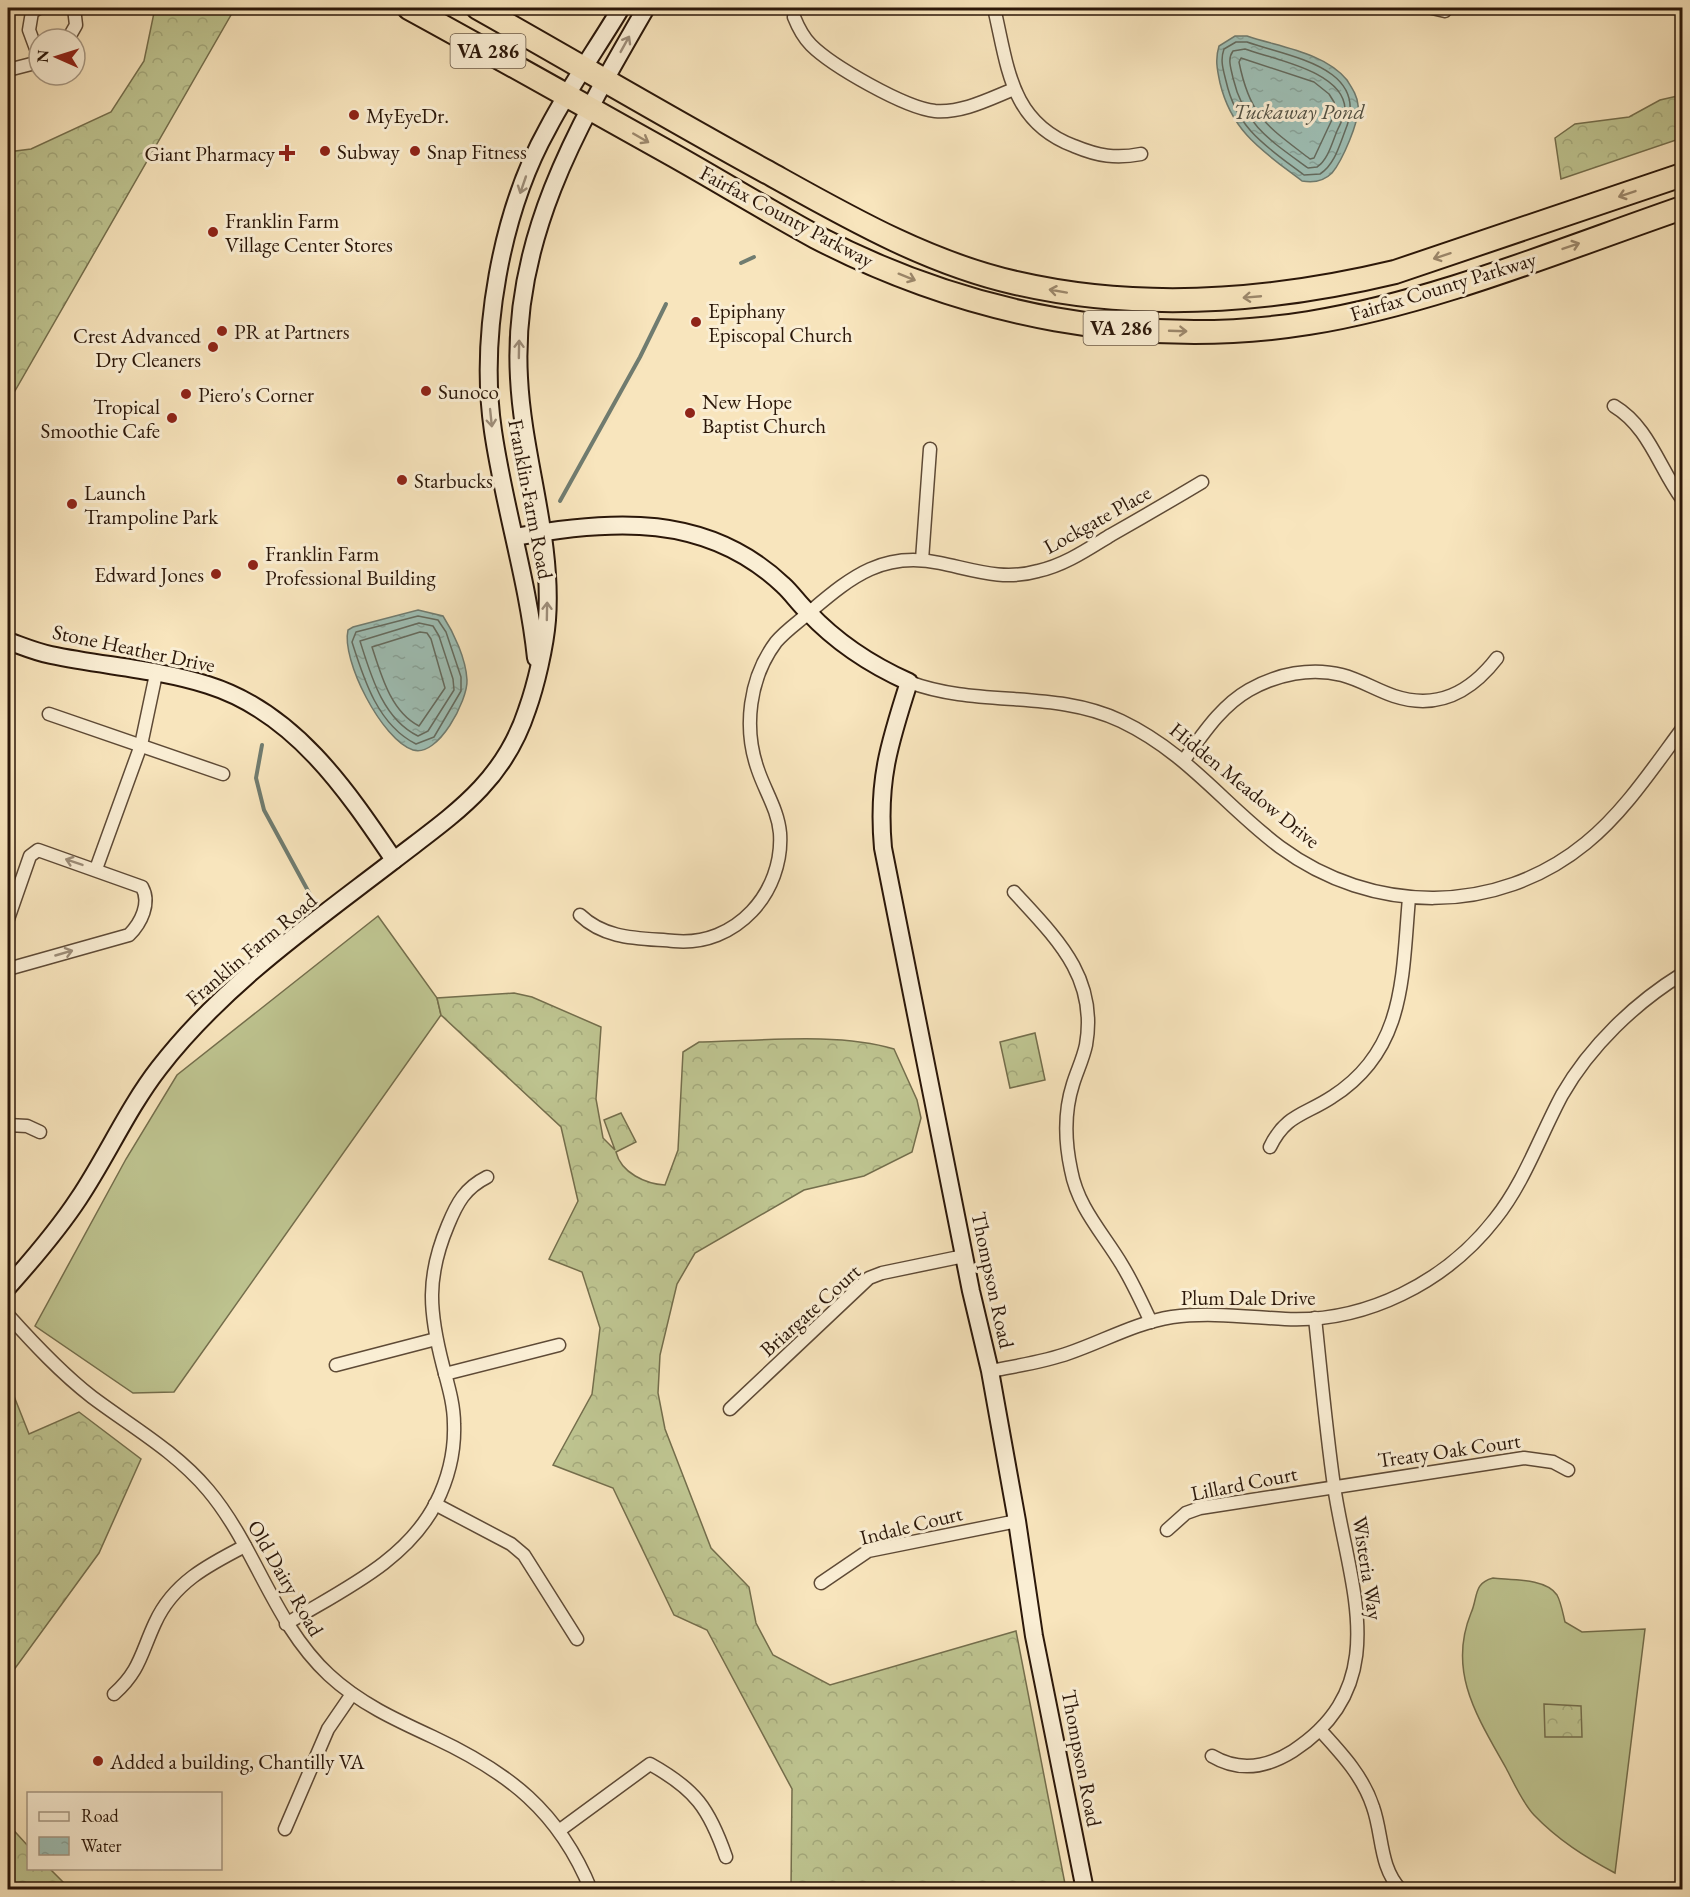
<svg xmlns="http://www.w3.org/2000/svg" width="1690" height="1897" viewBox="0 0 1690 1897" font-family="'EB Garamond',serif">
  <defs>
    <pattern id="forest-crowns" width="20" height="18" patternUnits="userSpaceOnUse" patternTransform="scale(1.5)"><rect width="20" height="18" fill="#bec490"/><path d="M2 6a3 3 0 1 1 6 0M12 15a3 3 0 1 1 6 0" fill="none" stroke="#a3a87b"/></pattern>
    <pattern id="water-ripples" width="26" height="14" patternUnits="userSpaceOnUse" patternTransform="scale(1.5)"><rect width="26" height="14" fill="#9ebfb5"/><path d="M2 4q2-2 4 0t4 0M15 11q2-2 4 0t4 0" fill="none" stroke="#88a39a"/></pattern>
  </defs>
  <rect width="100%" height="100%" fill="#f8e5bd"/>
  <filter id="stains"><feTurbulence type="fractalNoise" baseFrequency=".00333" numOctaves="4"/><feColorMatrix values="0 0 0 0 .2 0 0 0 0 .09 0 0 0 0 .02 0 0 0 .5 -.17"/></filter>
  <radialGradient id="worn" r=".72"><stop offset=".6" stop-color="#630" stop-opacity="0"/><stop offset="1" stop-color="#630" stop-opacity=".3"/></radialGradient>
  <g fill="#bec490" stroke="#746e4c" stroke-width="1.5">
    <path d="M 378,916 L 437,998 L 441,1015 L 174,1392 L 133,1393 L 35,1326 L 126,1159 L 177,1075 Z"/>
    <path d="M 1493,1578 C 1510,1580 1546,1578 1557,1595 C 1561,1602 1563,1614 1565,1622 L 1582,1632 L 1645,1629 L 1615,1873 C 1585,1857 1558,1840 1534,1815 C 1522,1802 1514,1783 1506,1768 C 1478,1718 1447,1672 1471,1613 C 1478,1598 1473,1583 1493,1578 Z"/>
  </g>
  <g fill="url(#forest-crowns)" stroke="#746e4c" stroke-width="1.5">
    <path d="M 155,8 L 235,8 L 8,403 L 8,292 L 11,286 L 8,284 L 8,152 L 31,149 L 111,112 L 144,61 Z"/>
    <path d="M 1682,95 L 1682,138 L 1561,179 L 1555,138 L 1575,124 L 1629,117 L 1660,100 Z"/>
    <path d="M 514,993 L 532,997 L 601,1027 L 596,1099 L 603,1138 L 615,1150 L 604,1120 L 621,1113 L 636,1142 L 616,1152 C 621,1173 646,1184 665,1185 L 678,1150 L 683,1052 L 699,1042 C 759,1041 838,1032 894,1049 L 917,1100 L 921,1118 L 912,1152 L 864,1176 L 804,1190 L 695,1253 L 677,1284 L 660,1355 L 658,1393 L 665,1429 L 711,1548 L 749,1587 L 756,1623 L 773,1655 L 830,1685 L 1016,1631 L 1066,1889 L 791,1889 L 792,1789 L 707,1630 L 674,1615 L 613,1488 L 553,1465 L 592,1394 L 600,1328 L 582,1272 L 549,1259 L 578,1201 L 561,1127 L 441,1015 L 437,998 Z"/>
    <path d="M 1035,1033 L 1045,1080 L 1010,1088 L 1000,1042 Z"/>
    <path d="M 8,1381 L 29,1434 L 79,1412 L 141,1459 L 99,1553 L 8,1678 Z"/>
    <path d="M 1544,1704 L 1581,1706 L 1582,1737 L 1545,1737 Z"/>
    <path d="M 8,1824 L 28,1846 L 28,1868 L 50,1869 L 70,1889 L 8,1889 Z"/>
  </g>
  <g fill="url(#water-ripples)" stroke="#707c70" stroke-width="1.5">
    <path d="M 1235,36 L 1247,36 C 1279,47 1324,52 1347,80 C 1352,88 1357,95 1358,105 C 1360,121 1342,161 1332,173 C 1324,181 1313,183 1302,181 C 1264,152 1232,133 1220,83 C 1217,69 1215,59 1219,46 Z"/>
    <path d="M 418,610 L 443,616 C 454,633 466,659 467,680 C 468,700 438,758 413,750 C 382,740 341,660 348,630 L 353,627 Z"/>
  </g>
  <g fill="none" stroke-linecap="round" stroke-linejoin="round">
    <g stroke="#646b5f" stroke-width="1.5">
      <path d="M 1236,42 L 1247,42 C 1289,57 1372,67 1345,131 C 1339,147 1334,165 1320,174 L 1304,175 C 1267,147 1237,130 1226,81 C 1223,69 1220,60 1224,49 Z"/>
      <path d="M 1245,49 C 1272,59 1344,71 1345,109 C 1345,116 1340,124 1337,131 C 1332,143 1328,160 1317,167 L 1308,168 C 1271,141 1244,125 1233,78 C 1231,68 1227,59 1233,51 Z"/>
      <path d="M 1241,58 L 1314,82 L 1329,94 L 1334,102 L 1336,111 L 1314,158 L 1310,159 C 1267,126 1250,117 1239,62 Z"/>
      <path d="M 418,616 L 438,620 L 446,632 L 461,677 L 461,691 L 434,737 L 416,744 C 378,725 364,680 352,642 L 356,632 Z"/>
      <path d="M 419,623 L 433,626 L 439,636 L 453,679 L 454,690 L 428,731 L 418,736 C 383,719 371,676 360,641 Z"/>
      <path d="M 420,632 L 427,633 L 431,639 L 445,688 L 419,726 C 391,712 381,675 372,647 Z"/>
    </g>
    <g stroke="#707c70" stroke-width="4">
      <path d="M 741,263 L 754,257"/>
      <path d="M 560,501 L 640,357 L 666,304"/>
      <path d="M 262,745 L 256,778 L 264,810 L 313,900"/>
      <path d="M 8,1880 L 21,1890"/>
    </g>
    <defs>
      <g id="street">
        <path d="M 994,8 C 1008,67 1010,122 1074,146 C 1098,156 1116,159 1141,154"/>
        <path d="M 1432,8 L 1445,11"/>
        <path d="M 794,17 C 798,27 803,37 811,45 C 832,66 905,108 935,111 C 963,113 989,99 1014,89"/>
        <path d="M 68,39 L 76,25 L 74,8"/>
        <path d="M 39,57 L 29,30 L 32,12 L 39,8"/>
        <path d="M 8,70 L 39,62"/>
        <path d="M 1614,406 C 1649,427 1659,468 1682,499"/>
        <path d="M 922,560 L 930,449"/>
        <path d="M 909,682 C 978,708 1054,689 1121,721 C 1188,753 1224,805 1280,847 C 1372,915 1497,916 1586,843 C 1624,812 1653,768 1682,729"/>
        <path d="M 49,714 L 223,774"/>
        <path d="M 1184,760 C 1203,734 1221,706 1249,690 C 1277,674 1311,667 1342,675 C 1361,680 1376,690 1394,696 C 1437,710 1470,693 1497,658"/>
        <path d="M 96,869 L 141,745 L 156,674"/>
        <path d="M 1014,892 C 1056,938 1098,977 1086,1045 C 1083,1059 1077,1071 1073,1084 C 1064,1112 1065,1142 1071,1170 C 1078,1208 1103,1233 1122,1265 C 1133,1283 1142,1303 1151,1322"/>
        <path d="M 580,915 C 606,940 640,938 674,941 C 736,947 784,892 780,833 C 778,810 765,791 758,770 C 743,728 749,678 776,642 C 786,630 800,621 812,610 C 852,576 884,551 940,563 C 974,570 1003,581 1038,571 C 1065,565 1088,549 1111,535 C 1141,518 1172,500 1202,482"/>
        <path d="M 8,919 L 30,856 L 38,850 L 142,887 C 151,903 141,923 129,935 L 8,969"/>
        <path d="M 8,1125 L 27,1126 L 40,1132"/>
        <path d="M 1270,1147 C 1286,1114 1305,1115 1332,1097 C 1406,1050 1402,976 1409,898"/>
        <path d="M 8,1315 C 34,1344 61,1373 92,1397 C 132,1427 175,1451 208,1490 C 256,1547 273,1623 329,1675 C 359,1703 396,1720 433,1737 C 508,1772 559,1811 591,1890"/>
        <path d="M 336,1365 L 436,1339"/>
        <path d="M 990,1371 C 1016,1366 1044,1362 1069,1353 C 1104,1341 1135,1323 1172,1317 C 1210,1312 1247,1317 1285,1319 C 1366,1323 1446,1282 1495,1219 C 1524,1183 1540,1136 1562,1095 C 1590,1046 1635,1003 1682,974"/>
        <path d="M 445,1374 L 559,1345"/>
        <path d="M 730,1409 L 869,1278 L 882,1273 L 964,1256"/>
        <path d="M 435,1504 L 511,1544 L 524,1555 L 577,1639"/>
        <path d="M 1167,1530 L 1186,1513 L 1200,1508 L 1524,1458 L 1553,1462 L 1568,1470"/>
        <path d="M 821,1583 L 868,1551 L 1017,1521"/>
        <path d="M 286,1624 C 340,1591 406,1562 436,1503 C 448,1479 455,1451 454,1424 C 454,1404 448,1385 443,1366 C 429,1312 426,1277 448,1225 C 457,1203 465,1188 487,1177"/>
        <path d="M 114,1694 C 140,1671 141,1653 155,1623 C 173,1583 208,1565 245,1546"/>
        <path d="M 1320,1730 C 1341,1753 1363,1776 1373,1807 C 1383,1835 1379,1867 1401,1890"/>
        <path d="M 1212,1756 C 1239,1772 1266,1768 1293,1751 C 1396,1684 1348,1583 1334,1486 C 1326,1430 1321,1374 1315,1318"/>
        <path d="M 285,1829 L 328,1729 L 352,1694"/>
        <path d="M 560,1830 L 650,1764 C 695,1789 709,1808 726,1857"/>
      </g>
      <g id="secondary">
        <path d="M 515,537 C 611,519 707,513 783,585 C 792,593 799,604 808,612 C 837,643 871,665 909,682 C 889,744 877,782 883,848 L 971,1291 L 990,1371 L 1017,1521 L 1034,1636 L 1085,1890"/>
        <path d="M 8,641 C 22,646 36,652 51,655 C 103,666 158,669 208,685 C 294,712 346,789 394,860"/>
        <path d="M 536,658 C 528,581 504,507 493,431 C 479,336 501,212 548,128 C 570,86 597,48 621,8"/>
        <path d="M 8,1287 C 33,1259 58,1230 79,1198 C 107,1156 128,1108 159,1068 C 223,985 311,924 393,861 C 451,816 503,784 527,710 C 536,685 545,646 547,620 C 553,538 523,459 519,378 C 511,238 579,124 646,8"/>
      </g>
      <g id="highway">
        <path d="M 409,8 C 497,56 585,106 673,155 C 721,182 768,211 816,237 C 966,315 1141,350 1309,323 C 1433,303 1563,249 1682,208"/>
        <path d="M 478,8 C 574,62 670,119 767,172 C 846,216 927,263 1016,283 C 1142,312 1270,302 1395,272 L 1682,175"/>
      </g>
    </defs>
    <use href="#street" stroke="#5e4a36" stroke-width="15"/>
    <use href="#secondary" stroke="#2b1709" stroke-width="20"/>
    <use href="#highway" stroke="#2b1709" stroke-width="26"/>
    <use href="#street" stroke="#faeed4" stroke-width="12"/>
    <use href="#secondary" stroke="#faeed4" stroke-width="16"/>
    <use href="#highway" stroke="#f8e5bd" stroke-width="22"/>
  </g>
  <defs><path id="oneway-shaft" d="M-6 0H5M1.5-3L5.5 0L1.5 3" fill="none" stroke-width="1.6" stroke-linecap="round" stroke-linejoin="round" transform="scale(1.5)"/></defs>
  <g stroke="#9d8d79">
    <use href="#oneway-shaft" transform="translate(625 44) rotate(-61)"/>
    <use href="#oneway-shaft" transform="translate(523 185) rotate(109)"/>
    <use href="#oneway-shaft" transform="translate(519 349) rotate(-89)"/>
    <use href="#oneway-shaft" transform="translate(491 418) rotate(84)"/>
    <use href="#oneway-shaft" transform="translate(547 611) rotate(-89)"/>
    <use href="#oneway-shaft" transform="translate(74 862) rotate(-161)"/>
    <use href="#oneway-shaft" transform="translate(64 953) rotate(-16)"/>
  </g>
  <g stroke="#9c886c">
    <use href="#oneway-shaft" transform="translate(641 138) rotate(30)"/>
    <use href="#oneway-shaft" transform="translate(1627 194) rotate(161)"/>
    <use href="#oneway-shaft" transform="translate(1571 246) rotate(-19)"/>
    <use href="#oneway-shaft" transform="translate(1442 256) rotate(162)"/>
    <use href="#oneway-shaft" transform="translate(907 277) rotate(22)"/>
    <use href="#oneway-shaft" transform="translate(1058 291) rotate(-170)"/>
    <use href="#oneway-shaft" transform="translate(1252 297) rotate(175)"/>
    <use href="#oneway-shaft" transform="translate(1178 331) rotate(2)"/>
  </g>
  <g fill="#8f2418" stroke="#faeed4" stroke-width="2">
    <circle cx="354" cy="115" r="6"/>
    <circle cx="325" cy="151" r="6"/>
    <circle cx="415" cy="151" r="6"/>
    <path d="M284 144h6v6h6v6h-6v6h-6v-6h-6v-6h6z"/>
    <circle cx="213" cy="232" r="6"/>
    <circle cx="696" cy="322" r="6"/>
    <circle cx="222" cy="331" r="6"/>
    <circle cx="213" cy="347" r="6"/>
    <circle cx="426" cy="391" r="6"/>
    <circle cx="186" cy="394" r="6"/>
    <circle cx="690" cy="413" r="6"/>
    <circle cx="172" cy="418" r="6"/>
    <circle cx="402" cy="480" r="6"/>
    <circle cx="72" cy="504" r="6"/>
    <circle cx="253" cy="565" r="6"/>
    <circle cx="216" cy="574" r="6"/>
    <circle cx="98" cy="1761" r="6"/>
  </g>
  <g text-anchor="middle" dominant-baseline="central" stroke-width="6" stroke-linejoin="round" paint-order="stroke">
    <g fill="#faeed4" stroke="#695846" stroke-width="1.5">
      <rect x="450.5" y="34" width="75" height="34" rx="4.5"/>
      <rect x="1083.5" y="311" width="75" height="34" rx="4.5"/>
    </g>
    <g font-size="20" font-weight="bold" fill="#2b1709">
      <text x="488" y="51">VA 286</text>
      <text x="1121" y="328">VA 286</text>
    </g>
    <g font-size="21" fill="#2b1709" stroke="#faeed4" text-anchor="start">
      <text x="366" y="115">MyEyeDr.</text>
      <text x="337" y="151">Subway</text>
      <text x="427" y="151">Snap Fitness</text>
      <text x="275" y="153" text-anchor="end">Giant Pharmacy</text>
      <text x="225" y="220">Franklin Farm<tspan x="225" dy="24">Village Center Stores</tspan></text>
      <text x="708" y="310">Epiphany<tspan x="708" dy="24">Episcopal Church</tspan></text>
      <text x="234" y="331">PR at Partners</text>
      <text x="201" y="335" text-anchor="end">Crest Advanced<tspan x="201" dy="24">Dry Cleaners</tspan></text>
      <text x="438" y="391">Sunoco</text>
      <text x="198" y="394">Piero's Corner</text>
      <text x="702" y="401">New Hope<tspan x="702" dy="24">Baptist Church</tspan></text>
      <text x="160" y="406" text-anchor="end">Tropical<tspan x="160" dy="24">Smoothie Cafe</tspan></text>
      <text x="414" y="480">Starbucks</text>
      <text x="84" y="492">Launch<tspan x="84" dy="24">Trampoline Park</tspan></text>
      <text x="265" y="553">Franklin Farm<tspan x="265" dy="24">Professional Building</tspan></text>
      <text x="204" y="574" text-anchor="end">Edward Jones</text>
      <text x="110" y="1761">Added a building, Chantilly VA</text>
    </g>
    <g font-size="21" fill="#2b1709" stroke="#faeed4">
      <text transform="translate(787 216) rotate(28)">Fairfax County Parkway</text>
      <text transform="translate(1443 286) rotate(-17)">Fairfax County Parkway</text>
      <text transform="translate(531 499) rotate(79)">Franklin Farm Road</text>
      <text transform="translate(1097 519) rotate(-29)">Lockgate Place</text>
      <text transform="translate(134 648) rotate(12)">Stone Heather Drive</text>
      <text transform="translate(1245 785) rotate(39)">Hidden Meadow Drive</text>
      <text transform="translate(251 949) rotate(-40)">Franklin Farm Road</text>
      <text transform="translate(993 1280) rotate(78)">Thompson Road</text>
      <text x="1248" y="1297">Plum Dale Drive</text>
      <text transform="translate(810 1310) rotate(-42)">Briargate Court</text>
      <text transform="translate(1449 1450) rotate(-8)">Treaty Oak Court</text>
      <text transform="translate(1244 1483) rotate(-11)">Lillard Court</text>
      <text transform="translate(911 1525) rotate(-14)">Indale Court</text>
      <text transform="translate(1368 1568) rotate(81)">Wisteria Way</text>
      <text transform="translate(286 1578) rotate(60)">Old Dairy Road</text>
      <text transform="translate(1082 1758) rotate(79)">Thompson Road</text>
    </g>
    <g font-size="22" font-style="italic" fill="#535245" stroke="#faeed4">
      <text x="1299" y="111">Tuckaway Pond</text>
    </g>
  </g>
  <rect width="1690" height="1897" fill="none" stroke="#f8e5bd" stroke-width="30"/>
  <rect x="9" y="9" width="1672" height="1879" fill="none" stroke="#2b1709" stroke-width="3"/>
  <rect x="15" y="15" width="1660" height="1867" fill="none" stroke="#2b1709" stroke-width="1.5"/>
  <rect x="27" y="1792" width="195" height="78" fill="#faeed4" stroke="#a79883" stroke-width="1.5"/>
  <rect x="39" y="1812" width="30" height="9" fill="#faeed4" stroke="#a79883" stroke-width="1.5"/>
  <text x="81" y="1822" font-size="18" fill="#2b1709">Road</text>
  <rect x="39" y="1837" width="30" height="18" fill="url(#water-ripples)" stroke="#a79883" stroke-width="1.5"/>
  <text x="81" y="1852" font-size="18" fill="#2b1709">Water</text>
  <g transform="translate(57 57) rotate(273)"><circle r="28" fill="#faeed4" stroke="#a79883" stroke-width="1.5"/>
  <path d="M0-4.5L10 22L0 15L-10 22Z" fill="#8f2418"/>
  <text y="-9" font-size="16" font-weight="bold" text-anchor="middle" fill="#2b1709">N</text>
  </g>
  <rect width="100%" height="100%" filter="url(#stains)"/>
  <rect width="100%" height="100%" fill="url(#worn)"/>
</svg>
